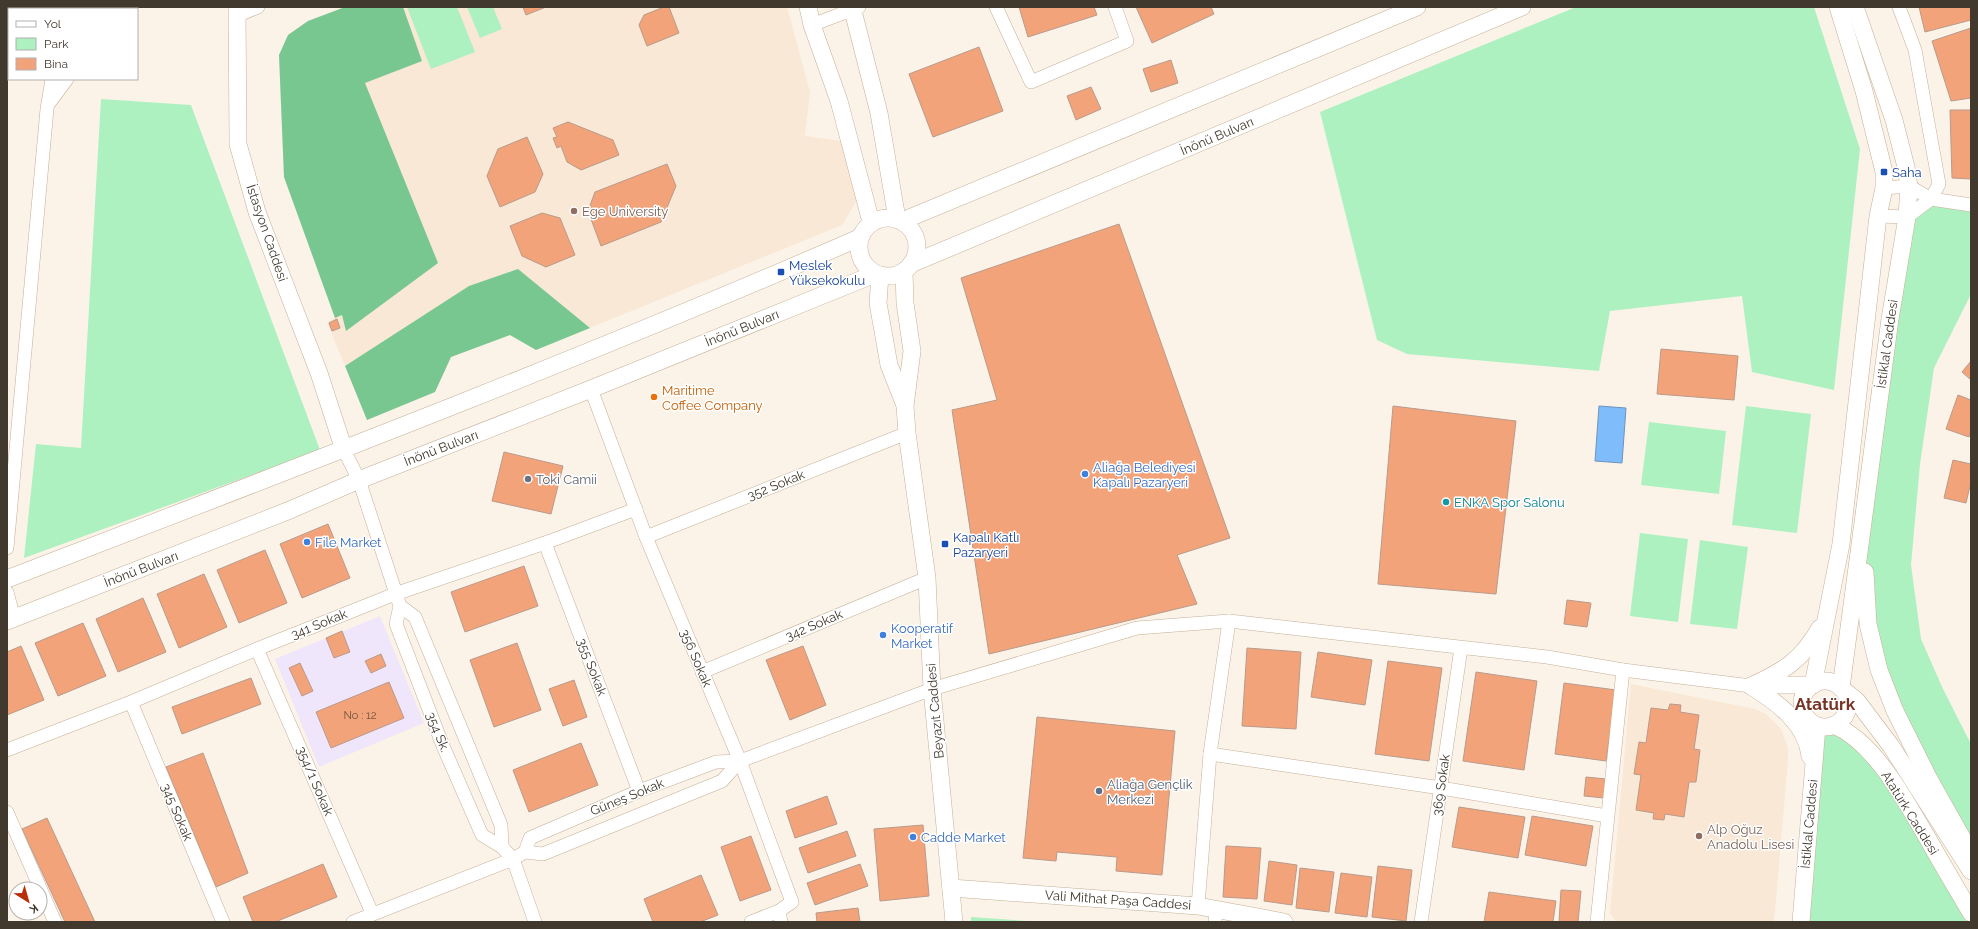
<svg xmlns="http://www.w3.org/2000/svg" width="1978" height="929" viewBox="0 0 1978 929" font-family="Raleway,sans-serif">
  <rect width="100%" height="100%" fill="#fcf3e8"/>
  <path fill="#efe6fb" d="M 380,616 L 424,723 L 319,767 L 275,659 Z"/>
  <g fill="#f8e8d5">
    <path d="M 345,7 L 787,7 L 810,92 L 805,136 L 841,141 L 859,197 L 842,225 L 536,350 L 510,335 L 451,357 L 435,392 L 367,420 L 327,322 L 335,318 L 284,177 L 279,55 L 288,35 L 308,21 Z"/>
    <path d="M 1631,684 L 1755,709 L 1766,714 L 1781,729 L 1788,748 L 1788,760 L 1774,922 L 1616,922 L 1610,913 Z"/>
  </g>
  <g fill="#adf1c0">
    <path d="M 407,7 L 457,7 L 475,52 L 431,69 Z"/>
    <path d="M 467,7 L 493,7 L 502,29 L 480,38 Z"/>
    <path d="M 1576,7 L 1814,7 L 1860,149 L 1834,390 L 1752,372 L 1742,296 L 1610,311 L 1599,371 L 1407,354 L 1377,340 L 1320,112 Z"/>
    <path d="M 101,99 L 191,105 L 320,450 L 24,558 L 36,444 L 81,448 Z"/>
    <path d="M 1931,199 L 1971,205 L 1971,294 L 1934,368 L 1920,464 L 1911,565 L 1921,639 L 1943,689 L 1971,744 L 1971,854 L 1929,779 L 1868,624 L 1864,521 L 1907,217 Z"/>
    <path d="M 1746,406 L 1811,414 L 1797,533 L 1732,525 Z"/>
    <path d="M 1649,422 L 1726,431 L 1719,494 L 1641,485 Z"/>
    <path d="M 1640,533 L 1688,539 L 1678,622 L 1630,616 Z"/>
    <path d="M 1700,540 L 1748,547 L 1737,629 L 1690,624 Z"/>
    <path d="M 1832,726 L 1862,745 L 1971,913 L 1971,922 L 1801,922 L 1824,728 Z"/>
    <path d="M 971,917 L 1041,922 L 971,922 Z"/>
  </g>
  <g fill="#78c791">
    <path d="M 345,7 L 403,7 L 422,61 L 365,83 L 438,263 L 346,331 L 342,315 L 335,318 L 284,177 L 279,55 L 288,35 L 308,21 Z"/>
    <path d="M 518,269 L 590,328 L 536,350 L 510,335 L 451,357 L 435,392 L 367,420 L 345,366 L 469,286 Z"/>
  </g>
  <path fill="#7ebcfb" stroke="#6c94be" d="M 1599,406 L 1626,408 L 1622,463 L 1595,461 Z"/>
  <g fill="#f3a379" stroke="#b99a8b">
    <path d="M 523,7 L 546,7 L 526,15 Z"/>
    <path d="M 664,7 L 669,7 L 679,33 L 647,46 L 639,25 L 644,15 Z"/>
    <path d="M 1019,7 L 1094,7 L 1097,15 L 1028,37 Z"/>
    <path d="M 1136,7 L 1211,7 L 1214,14 L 1152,43 Z"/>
    <path d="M 1919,7 L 1971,7 L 1971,20 L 1925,32 Z"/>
    <path d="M 1971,28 L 1971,98 L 1951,101 L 1932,41 Z"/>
    <path d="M 979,47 L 1003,111 L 933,137 L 909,74 Z"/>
    <path d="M 1171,60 L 1178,83 L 1151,92 L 1143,69 Z"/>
    <path d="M 1091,87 L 1101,109 L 1076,120 L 1067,96 Z"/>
    <path d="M 1950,110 L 1971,110 L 1971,179 L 1952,178 Z"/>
    <path d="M 568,122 L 613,140 L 619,155 L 581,170 L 567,162 L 561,146 L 557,148 L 553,138 L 557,137 L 553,128 Z"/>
    <path d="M 527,137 L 543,174 L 535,192 L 500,207 L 487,176 L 498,149 Z"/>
    <path d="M 667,164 L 676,186 L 661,222 L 601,246 L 588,211 L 595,192 Z"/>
    <path d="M 542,213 L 560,218 L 575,255 L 546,267 L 522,256 L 510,226 Z"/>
    <path d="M 1119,224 L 1230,538 L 1177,555 L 1197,604 L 989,654 L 952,410 L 997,400 L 961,278 Z"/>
    <path d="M 337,319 L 340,328 L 332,331 L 329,323 Z"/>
    <path d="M 1661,349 L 1738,356 L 1734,400 L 1657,394 Z"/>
    <path d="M 1971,361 L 1971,380 L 1962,372 Z"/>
    <path d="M 1958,395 L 1971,400 L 1971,430 L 1969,437 L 1946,429 Z"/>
    <path d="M 1393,406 L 1516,421 L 1496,594 L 1378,584 Z"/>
    <path d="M 504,452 L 563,466 L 551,514 L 492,501 Z"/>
    <path d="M 1953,460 L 1971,464 L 1971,482 L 1966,503 L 1944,498 Z"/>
    <path d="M 328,524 L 350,578 L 302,598 L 280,544 Z"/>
    <path d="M 265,550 L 287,603 L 239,623 L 217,570 Z"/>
    <path d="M 524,566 L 538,606 L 465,632 L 451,592 Z"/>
    <path d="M 204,574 L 227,627 L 179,648 L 157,594 Z"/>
    <path d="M 143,598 L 166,652 L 118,672 L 96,619 Z"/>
    <path d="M 1567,600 L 1591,603 L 1587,627 L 1564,624 Z"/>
    <path d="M 83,623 L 106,676 L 58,696 L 35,643 Z"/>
    <path d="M 342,631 L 350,652 L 334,658 L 326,638 Z"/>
    <path d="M 517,643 L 541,710 L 494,727 L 470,660 Z"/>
    <path d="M 21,646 L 44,700 L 7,715 L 7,652 Z"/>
    <path d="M 803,646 L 826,705 L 790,720 L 766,660 Z"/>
    <path d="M 1247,648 L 1301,652 L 1296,729 L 1242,726 Z"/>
    <path d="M 1318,652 L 1372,660 L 1365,705 L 1311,697 Z"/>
    <path d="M 381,654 L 386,666 L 371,673 L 365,661 Z"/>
    <path d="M 1388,661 L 1442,668 L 1429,761 L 1375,754 Z"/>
    <path d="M 300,663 L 313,691 L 302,696 L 289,668 Z"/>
    <path d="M 1476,672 L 1537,681 L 1524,770 L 1463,761 Z"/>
    <path d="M 251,678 L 261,704 L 182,734 L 172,707 Z"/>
    <path d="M 574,680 L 587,717 L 563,726 L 549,689 Z"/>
    <path d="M 389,682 L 404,718 L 331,748 L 316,712 Z"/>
    <path d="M 1564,683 L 1616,690 L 1606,761 L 1555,754 Z"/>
    <path d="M 1670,704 L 1681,705 L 1680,712 L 1699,715 L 1694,749 L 1700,750 L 1696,782 L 1689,782 L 1684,817 L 1665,814 L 1664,820 L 1653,819 L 1654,813 L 1636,810 L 1641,775 L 1634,774 L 1639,742 L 1646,743 L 1651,708 L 1668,710 Z"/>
    <path d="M 1037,717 L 1175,731 L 1162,875 L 1116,871 L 1117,857 L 1057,852 L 1056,861 L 1023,858 Z"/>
    <path d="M 581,743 L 598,785 L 529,812 L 513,770 Z"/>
    <path d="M 203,753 L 248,873 L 216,887 L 166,767 Z"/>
    <path d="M 1586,777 L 1606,779 L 1604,798 L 1584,796 Z"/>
    <path d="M 827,796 L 837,824 L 795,838 L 786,811 Z"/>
    <path d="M 1459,807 L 1525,817 L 1518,858 L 1452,847 Z"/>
    <path d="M 1532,816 L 1593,826 L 1586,866 L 1525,855 Z"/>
    <path d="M 47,818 L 95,922 L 65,922 L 22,829 Z"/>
    <path d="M 923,825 L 929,896 L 880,901 L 874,829 Z"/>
    <path d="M 847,831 L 856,856 L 808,873 L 799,848 Z"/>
    <path d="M 751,836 L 771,890 L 740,901 L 721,847 Z"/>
    <path d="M 1226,846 L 1261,848 L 1257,899 L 1223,897 Z"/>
    <path d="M 1269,861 L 1297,865 L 1292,905 L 1264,901 Z"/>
    <path d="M 323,864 L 337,897 L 275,922 L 253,922 L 243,897 Z"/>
    <path d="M 860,864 L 868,886 L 815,905 L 807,883 Z"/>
    <path d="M 1378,866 L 1412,870 L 1406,921 L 1372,917 Z"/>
    <path d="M 1300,868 L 1334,872 L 1329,912 L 1296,908 Z"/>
    <path d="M 1341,873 L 1372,877 L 1367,917 L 1335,913 Z"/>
    <path d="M 701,875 L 718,915 L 700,922 L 653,922 L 644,899 Z"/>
    <path d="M 1561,890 L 1581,891 L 1578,922 L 1559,922 Z"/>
    <path d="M 1489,892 L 1556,901 L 1553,922 L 1484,922 Z"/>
    <path d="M 858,908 L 860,922 L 817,922 L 816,913 Z"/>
  </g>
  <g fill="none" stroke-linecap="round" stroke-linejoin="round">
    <defs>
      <g id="minor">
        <path d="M 996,7 L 1031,82 L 1127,41 L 1115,7"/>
        <path d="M 64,9 L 64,7"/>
        <path d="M 96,9 L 96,7"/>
        <path d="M 129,9 L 130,7"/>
        <path d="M 236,16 L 258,7"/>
        <path d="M 812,25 L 859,7"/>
        <path d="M 50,102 L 67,79"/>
        <path d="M 1884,188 L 1909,186 L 1931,199 L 1971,205"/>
        <path d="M 1878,216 L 1907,217 L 1931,199 L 1939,184 L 1915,50 L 1899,7"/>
        <path d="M 591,389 L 646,537 L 740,761 L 792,902 L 779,911 L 781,922"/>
        <path d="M 344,450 L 359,480 L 400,606 L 396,624 L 443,746 L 482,835 L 502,847 L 513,859 L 535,922"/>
        <path d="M 646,537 L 907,433"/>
        <path d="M 545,543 L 639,791"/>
        <path d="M 7,548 L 47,109 L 52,79"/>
        <path d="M 7,592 L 14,619"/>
        <path d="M 400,606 L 415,617 L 501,825 L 502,847"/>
        <path d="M 257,649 L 372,913"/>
        <path d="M 702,672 L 927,578"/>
        <path d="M 131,702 L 223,922"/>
        <path d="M 7,750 L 131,702 L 257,649 L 395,594 L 545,543 L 636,509"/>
        <path d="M 1210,754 L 1441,788 L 1607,816"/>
        <path d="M 7,812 L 55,922"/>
        <path d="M 525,852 L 530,838 L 639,791 L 716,762 L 740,761 L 932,689 L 1137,628 L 1229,621 L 1547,657 L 1623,670 L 1751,686"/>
        <path d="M 1198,906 L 1210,754 L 1229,621"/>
        <path d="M 353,922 L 513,859 L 525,852 L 543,854 L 722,781 L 740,761"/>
        <path d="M 751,922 L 779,911"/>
        <path d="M 1215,922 L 1216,910"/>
        <path d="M 1421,922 L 1461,648"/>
        <path d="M 1597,922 L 1623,670"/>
      </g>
      <g id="tertiary">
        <path d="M 237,7 L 238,144 L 257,212 L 319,373 L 344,450"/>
        <path d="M 808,7 L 812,25 L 839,101 L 871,222"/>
        <path d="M 852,7 L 879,113 L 897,219"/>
        <circle cx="888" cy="247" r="29"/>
        <path d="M 902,221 L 1417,7"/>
        <path d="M 911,264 L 1522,7"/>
        <path d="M 904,271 L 905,303 L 912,351 L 905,406 L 907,433 L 927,578 L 932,689 L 954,922"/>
        <path d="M 880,275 L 878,303 L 889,365 L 904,403"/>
        <path d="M 1865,572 L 1868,624 L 1879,670 L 1895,711 L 1929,779 L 1971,854"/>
        <path d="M 7,579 C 293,469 579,360 859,238"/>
        <path d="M 7,621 L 290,510 L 359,480 L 591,389 L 875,274"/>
        <circle cx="1825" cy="704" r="23"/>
        <path d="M 1757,685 L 1813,685"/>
        <path d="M 1813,685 L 1841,544 L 1878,216 L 1884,188 L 1884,172 L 1864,91 L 1838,7"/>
        <path d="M 1751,686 C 1778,703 1806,723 1810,756"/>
        <path d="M 1751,686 C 1784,671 1802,660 1820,628"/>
        <path d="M 1841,688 L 1890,319 L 1907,217 L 1909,186 L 1906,167 L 1894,120 L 1855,7"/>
        <path d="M 1841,688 L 1857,701 L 1891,746 L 1971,871"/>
        <path d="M 1834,725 C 1876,743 1906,802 1928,839 C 1942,864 1957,889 1971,913"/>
        <path d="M 951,888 L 1198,906 L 1284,922"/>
        <path d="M 1801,922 L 1817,726"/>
      </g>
    </defs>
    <use href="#minor" stroke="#c5af96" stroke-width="14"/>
    <use href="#tertiary" stroke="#c5af96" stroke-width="18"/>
    <use href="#minor" stroke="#fff" stroke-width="13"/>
    <use href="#tertiary" stroke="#fff" stroke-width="17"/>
  </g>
  <g fill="#1a4fb4" stroke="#fff" stroke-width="1.5">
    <rect x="1880" y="168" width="8" height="8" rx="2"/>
    <rect x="777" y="268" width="8" height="8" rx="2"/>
    <rect x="941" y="540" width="8" height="8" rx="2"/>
  </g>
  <g fill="#8d6e63" stroke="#fff" stroke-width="1.5">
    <circle cx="574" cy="211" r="4"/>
    <circle cx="1699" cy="836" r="4"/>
  </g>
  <circle fill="#e8710a" stroke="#fff" stroke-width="1.5" cx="654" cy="397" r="4"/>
  <g fill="#3f7fe0" stroke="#fff" stroke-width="1.5">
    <circle cx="1085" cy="474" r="4"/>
    <circle cx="307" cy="542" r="4"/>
    <circle cx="883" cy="635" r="4"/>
    <circle cx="913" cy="837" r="4"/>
  </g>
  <circle fill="#6b7280" stroke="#fff" stroke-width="1.5" cx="528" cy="479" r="4"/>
  <circle fill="#0f9aa8" stroke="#fff" stroke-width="1.5" cx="1446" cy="502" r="4"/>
  <circle fill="#5c6f8a" stroke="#fff" stroke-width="1.5" cx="1099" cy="791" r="4"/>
  <g text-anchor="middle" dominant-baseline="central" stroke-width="3" stroke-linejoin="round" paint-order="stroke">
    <g font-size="11" fill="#6e5341">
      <text x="360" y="715">No : 12</text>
    </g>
    <g font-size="13" fill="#41382e" stroke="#fff">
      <text transform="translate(1217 136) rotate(-23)">İnönü Bulvarı</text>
      <text transform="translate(267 233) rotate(71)">İstasyon Caddesi</text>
      <text transform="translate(742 328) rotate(-22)">İnönü Bulvarı</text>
      <text transform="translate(1887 344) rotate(-82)">İstiklal Caddesi</text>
      <text transform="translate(441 448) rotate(-21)">İnönü Bulvarı</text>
      <text transform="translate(776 485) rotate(-22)">352 Sokak</text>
      <text transform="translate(141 569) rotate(-21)">İnönü Bulvarı</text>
      <text transform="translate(319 624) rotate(-22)">341 Sokak</text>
      <text transform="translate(814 625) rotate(-23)">342 Sokak</text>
      <text transform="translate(696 658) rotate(67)">356 Sokak</text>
      <text transform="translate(592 667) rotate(69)">355 Sokak</text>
      <text transform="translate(935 711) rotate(-95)">Beyazıt Caddesi</text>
      <text transform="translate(438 732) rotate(68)">354 Sk.</text>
      <text transform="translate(315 781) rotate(67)">354/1 Sokak</text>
      <text transform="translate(1441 785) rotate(-82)">369 Sokak</text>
      <text transform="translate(627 797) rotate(-22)">Güneş Sokak</text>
      <text transform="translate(177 812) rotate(67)">345 Sokak</text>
      <text transform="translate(1910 813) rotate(58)">Atatürk Caddesi</text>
      <text transform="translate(1809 824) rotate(-85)">İstiklal Caddesi</text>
      <text transform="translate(1118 900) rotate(4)">Vali Mithat Paşa Caddesi</text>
    </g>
    <g font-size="13" fill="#164399" stroke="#fff" text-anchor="start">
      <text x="1892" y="172">Saha</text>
      <text x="789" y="265">Meslek<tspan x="789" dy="15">Yüksekokulu</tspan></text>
      <text x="953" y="537">Kapalı Katlı<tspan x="953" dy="15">Pazaryeri</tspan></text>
    </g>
    <g font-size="13" fill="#785e54" stroke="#fff" text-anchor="start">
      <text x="582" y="211">Ege University</text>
      <text x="1707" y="829">Alp Oğuz<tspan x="1707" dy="15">Anadolu Lisesi</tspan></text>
    </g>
    <g font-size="13" fill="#c56008" stroke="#fff" text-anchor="start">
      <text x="662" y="390">Maritime<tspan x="662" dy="15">Coffee Company</tspan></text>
    </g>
    <g font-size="13" fill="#366cbe" stroke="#fff" text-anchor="start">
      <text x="1093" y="467">Aliağa Belediyesi<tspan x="1093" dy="15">Kapalı Pazaryeri</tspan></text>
      <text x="315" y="542">File Market</text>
      <text x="891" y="628">Kooperatif<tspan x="891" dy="15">Market</tspan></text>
      <text x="921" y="837">Cadde Market</text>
    </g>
    <g font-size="13" fill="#5b616d" stroke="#fff" text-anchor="start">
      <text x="536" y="479">Toki Camii</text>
    </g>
    <g font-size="13" fill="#0d838f" stroke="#fff" text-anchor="start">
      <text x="1454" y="502">ENKA Spor Salonu</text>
    </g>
    <g font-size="13" fill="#4e5e75" stroke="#fff" text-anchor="start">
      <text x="1107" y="784">Aliağa Gençlik<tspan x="1107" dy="15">Merkezi</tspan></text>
    </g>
    <g font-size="17" font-weight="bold" fill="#773323" stroke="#fff">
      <text x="1825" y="704">Atatürk</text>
    </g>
  </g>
  <rect width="1978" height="929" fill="none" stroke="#41382e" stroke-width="16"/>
  <rect x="8" y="8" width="130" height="72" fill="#ffffff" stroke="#b3afab"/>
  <rect x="16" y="21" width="20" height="6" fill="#ffffff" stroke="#b3afab"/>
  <text x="44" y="28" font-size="12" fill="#41382e">Yol</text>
  <rect x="16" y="38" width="20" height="12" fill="#adf1c0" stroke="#b3afab"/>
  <text x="44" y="48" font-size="12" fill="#41382e">Park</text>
  <rect x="16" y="58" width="20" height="12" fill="#f3a379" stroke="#b3afab"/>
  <text x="44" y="68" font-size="12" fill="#41382e">Bina</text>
  <g transform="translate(28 901) rotate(143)"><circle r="19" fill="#ffffff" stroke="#b3afab"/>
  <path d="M0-3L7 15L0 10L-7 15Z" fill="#b92f07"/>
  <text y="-6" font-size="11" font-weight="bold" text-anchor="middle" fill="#41382e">K</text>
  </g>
</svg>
